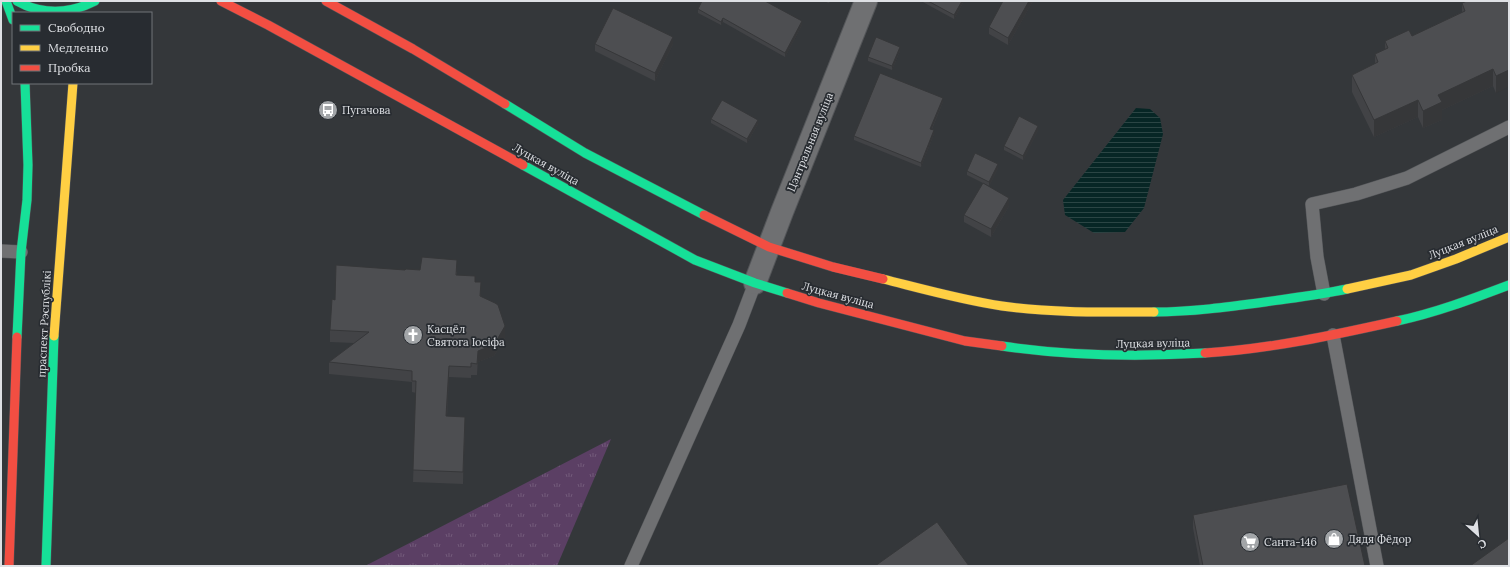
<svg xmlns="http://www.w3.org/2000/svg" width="1510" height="567" viewBox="0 0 1510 567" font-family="Lora,serif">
  <defs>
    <pattern id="grass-tufts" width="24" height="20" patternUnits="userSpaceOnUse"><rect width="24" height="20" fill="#5b3f64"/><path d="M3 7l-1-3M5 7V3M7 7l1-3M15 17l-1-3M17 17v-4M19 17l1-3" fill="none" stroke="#725a7a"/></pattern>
    <pattern id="water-rules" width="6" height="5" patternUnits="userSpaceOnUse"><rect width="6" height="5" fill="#072625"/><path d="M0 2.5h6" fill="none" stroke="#2b4544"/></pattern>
  </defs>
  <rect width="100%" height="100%" fill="#34373a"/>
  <path fill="url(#grass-tufts)" d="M 611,439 L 557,566 L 365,566 Z"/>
  <path fill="url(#water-rules)" d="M 1136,108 L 1150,109 L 1160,118 L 1163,134 L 1144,208 L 1125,232 L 1094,233 L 1065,215 L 1063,200 Z"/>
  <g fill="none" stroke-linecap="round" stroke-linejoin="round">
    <defs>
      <g id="lane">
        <path d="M 1,251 L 21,252"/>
        <path d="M 1324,294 L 1317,257 L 1312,204 L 1356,194 L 1407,178 L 1509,127"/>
        <path d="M 1333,335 L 1377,566"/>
        <path d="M 631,566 L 739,325 L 755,283"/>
      </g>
      <path id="street" d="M 755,283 L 782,212 L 866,1"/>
      <g id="fast">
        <path d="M 6,1 L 13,20"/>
        <path d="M 17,1 C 41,15 70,14 95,1"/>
        <path d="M 505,104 L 585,153 L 704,215"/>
        <path d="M 523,165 L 695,260 L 755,283 L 787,293"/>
        <path d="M 1154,312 C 1191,312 1228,307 1265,302 C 1292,298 1319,295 1347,289"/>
        <path d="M 1397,321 C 1435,313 1472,299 1509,285"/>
        <path d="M 17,337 L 21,252 L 27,200 L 28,165 L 25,83"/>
        <path d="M 1002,346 C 1070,356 1137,357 1205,353"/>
        <path d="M 46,566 L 54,336"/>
      </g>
      <g id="slow">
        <path d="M 883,279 C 923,289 962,300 1002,306 C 1053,313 1104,312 1154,312"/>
        <path d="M 1347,289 L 1411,275 L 1456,259 L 1509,237"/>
        <path d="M 54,336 L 73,83"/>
      </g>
      <g id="jam">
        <path d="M 221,1 L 268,25 L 523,165"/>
        <path d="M 326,1 L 413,49 L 505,104"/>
        <path d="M 704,215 L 769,247 L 833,267 L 883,279"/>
        <path d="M 787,293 L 819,303 L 965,341 L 1002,346"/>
        <path d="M 1205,353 C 1270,349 1334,335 1397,321"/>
        <path d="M 9,566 L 17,337"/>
      </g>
    </defs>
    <use href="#lane" stroke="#535558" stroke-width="14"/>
    <use href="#street" stroke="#535558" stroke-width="24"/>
    <use href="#fast" stroke="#535558" stroke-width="10"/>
    <use href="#slow" stroke="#535558" stroke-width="10"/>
    <use href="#jam" stroke="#535558" stroke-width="10"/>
    <use href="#lane" stroke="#6f7072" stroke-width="13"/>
    <use href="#street" stroke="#6f7072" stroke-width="22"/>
    <use href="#fast" stroke="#16e098" stroke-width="9"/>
    <use href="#slow" stroke="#ffcf43" stroke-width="9"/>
    <use href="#jam" stroke="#f24e42" stroke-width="9"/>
  </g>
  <g fill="#424346">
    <path d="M 823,1 L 830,1 L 829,3 Z"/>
    <path d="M 921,1 L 964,1 L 954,19 Z"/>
    <path d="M 1033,1 L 1008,45 L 989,34 L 989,27 Z"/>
    <path d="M 1509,1 L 1496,93 L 1493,86 L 1442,110 L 1442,120 L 1423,128 L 1418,117 L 1374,137 L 1352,92 L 1352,75 L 1375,64 L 1375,54 L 1385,49 L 1385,41 L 1412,36 L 1462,12 L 1462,3 Z"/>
    <path d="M 698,9 L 802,25 L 785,57 L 723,22 L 721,25 L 698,13 Z"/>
    <path d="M 595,44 L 673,44 L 655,81 L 595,51 Z"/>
    <path d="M 900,51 L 892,70 L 868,61 L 868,57 Z"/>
    <path d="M 943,102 L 932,129 L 934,134 L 921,167 L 854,140 L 854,136 Z"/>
    <path d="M 711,119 L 758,124 L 747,143 L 711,123 Z"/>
    <path d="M 1038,130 L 1023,160 L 1004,150 L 1004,146 Z"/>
    <path d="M 998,168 L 989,186 L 967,175 L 967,171 Z"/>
    <path d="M 1009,206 L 991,237 L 964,222 L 964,215 Z"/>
    <path d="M 405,270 L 457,272 L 457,275 L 475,282 L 481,296 L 505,338 L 494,356 L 478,362 L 477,375 L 471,375 L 471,378 L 449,377 L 447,416 L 465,429 L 463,484 L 413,482 L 416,393 L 412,392 L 412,382 L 329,374 L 329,362 L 354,343 L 330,342 L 330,330 L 335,300 Z"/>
    <path d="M 1193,515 L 1365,566 L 1200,566 L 1193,528 Z"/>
  </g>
  <g fill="#363739">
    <path d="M 962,1 L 964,1 L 954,19 L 954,15 Z"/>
    <path d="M 1029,1 L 1033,1 L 1008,45 L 1008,38 Z"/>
    <path d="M 723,18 L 723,22 L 721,25 L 721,22 Z"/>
    <path d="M 802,21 L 802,25 L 785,57 L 785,53 Z"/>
    <path d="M 673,37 L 673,44 L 655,81 L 655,73 Z"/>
    <path d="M 900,47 L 900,51 L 892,70 L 892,66 Z"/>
    <path d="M 1493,69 L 1493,86 L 1442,110 L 1442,120 L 1423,128 L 1423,111 L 1438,95 Z"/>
    <path d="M 1509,70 L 1509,87 L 1496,93 L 1496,76 Z"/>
    <path d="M 943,98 L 943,102 L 930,133 L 930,129 Z"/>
    <path d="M 1418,100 L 1418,117 L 1374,137 L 1374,120 Z"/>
    <path d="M 758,120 L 758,124 L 747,143 L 747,139 Z"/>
    <path d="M 1038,126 L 1038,130 L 1023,160 L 1023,156 Z"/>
    <path d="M 934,130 L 934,134 L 921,167 L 921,163 Z"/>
    <path d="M 998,164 L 998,168 L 989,186 L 989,182 Z"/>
    <path d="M 1009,198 L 1009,206 L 991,237 L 991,229 Z"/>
    <path d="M 505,326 L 505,338 L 494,356 L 478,362 L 477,375 L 478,351 Z"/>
    <path d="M 449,366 L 449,377 L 446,428 L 446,416 Z"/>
    <path d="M 465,417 L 465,429 L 463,484 L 463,472 Z"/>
  </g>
  <g fill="#4d4e51" stroke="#363739">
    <path d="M 702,1 L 754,1 L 754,2 L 755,1 L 765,1 L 802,21 L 785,53 L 723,18 L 721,22 L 698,9 Z"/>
    <path d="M 928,1 L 962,1 L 954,15 Z"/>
    <path d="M 1003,1 L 1029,1 L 1008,38 L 989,27 Z"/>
    <path d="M 1467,1 L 1509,1 L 1509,70 L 1496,76 L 1493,69 L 1438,95 L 1442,102 L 1423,111 L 1418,100 L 1374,120 L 1352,75 L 1378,62 L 1375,54 L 1388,48 L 1385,41 L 1409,30 L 1412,36 L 1465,11 L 1462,3 Z"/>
    <path d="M 613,8 L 673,37 L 655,73 L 595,44 Z"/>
    <path d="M 876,37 L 900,47 L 892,66 L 868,57 Z"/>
    <path d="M 880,73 L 943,98 L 930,129 L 934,130 L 921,163 L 854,136 Z"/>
    <path d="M 722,100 L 758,120 L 747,139 L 711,119 Z"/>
    <path d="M 1019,116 L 1038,126 L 1023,156 L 1004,146 Z"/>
    <path d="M 975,153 L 998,164 L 989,182 L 967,171 Z"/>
    <path d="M 983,183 L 1009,198 L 991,229 L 964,215 Z"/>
    <path d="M 422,257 L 457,260 L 456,275 L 475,276 L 475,282 L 481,282 L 480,296 L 495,303 L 498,305 L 505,326 L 494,345 L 478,351 L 477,364 L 471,363 L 471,367 L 449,366 L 446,416 L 465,417 L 463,472 L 413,470 L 416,381 L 412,381 L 412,371 L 329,362 L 369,332 L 330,330 L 332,299 L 335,300 L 336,265 L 405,270 L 406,269 L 420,270 Z"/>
    <path d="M 1347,484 L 1365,566 L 1203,566 L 1193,515 Z"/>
    <path d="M 937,522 L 969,566 L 875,566 Z"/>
    <path d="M 1509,538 L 1509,566 L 1470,566 Z"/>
  </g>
  <defs>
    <symbol id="bus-disc" viewBox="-11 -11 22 22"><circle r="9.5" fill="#a2a5a8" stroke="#282c31"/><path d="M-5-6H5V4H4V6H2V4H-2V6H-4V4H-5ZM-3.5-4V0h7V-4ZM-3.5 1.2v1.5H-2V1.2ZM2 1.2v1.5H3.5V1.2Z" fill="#fff"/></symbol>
    <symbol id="church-disc" viewBox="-11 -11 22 22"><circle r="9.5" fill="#a2a5a8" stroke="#282c31"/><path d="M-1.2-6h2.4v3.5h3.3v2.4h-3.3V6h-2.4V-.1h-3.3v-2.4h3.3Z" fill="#fff"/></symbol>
    <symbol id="shop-disc" viewBox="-11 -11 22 22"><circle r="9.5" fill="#a2a5a8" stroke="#282c31"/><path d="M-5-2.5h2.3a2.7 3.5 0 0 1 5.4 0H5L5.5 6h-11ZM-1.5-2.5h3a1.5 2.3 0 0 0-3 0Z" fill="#fff"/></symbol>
    <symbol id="supermarket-disc" viewBox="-11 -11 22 22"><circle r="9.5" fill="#a2a5a8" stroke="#282c31"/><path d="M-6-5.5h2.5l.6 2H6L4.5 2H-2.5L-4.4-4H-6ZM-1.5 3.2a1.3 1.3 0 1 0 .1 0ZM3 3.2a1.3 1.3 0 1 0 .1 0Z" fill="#fff"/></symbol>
  </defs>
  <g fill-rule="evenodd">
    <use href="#bus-disc" x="317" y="99" width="22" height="22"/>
    <use href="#church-disc" x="402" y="324" width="22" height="22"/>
    <use href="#shop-disc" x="1323" y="528" width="22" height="22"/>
    <use href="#supermarket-disc" x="1239" y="531" width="22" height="22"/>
  </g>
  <g text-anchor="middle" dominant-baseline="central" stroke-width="3.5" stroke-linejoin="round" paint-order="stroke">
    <g font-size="11" fill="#dee0e4" stroke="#282c31" text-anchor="start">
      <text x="342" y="110">Пугачова</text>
      <text x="427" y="329">Касцёл<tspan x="427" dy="13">Святога Іосіфа</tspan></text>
      <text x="1348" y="539">Дядя Фёдор</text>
      <text x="1264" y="542">Санта-146</text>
    </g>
    <g font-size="11" fill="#dee0e4" stroke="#282c31">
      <text transform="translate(810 142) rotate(-68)">Цэнтральная вуліца</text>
      <text transform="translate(546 164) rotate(29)">Луцкая вуліца</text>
      <text transform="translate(1463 242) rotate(-22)">Луцкая вуліца</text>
      <text transform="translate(838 295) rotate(15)">Луцкая вуліца</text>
      <text transform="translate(44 324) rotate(-87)">праспект Рэспублікі</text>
      <text transform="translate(1153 343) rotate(-1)">Луцкая вуліца</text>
    </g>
  </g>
  <rect width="1510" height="567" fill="none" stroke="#dee0e4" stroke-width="4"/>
  <rect x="12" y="12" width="140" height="72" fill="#282c31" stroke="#717479"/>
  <rect x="20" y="25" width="20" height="6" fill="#16e098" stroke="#717479"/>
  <text x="48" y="32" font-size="12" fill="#dee0e4">Свободно</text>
  <rect x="20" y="45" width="20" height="6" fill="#ffcf43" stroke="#717479"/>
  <text x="48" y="52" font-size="12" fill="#dee0e4">Медленно</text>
  <rect x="20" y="65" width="20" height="6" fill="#f24e42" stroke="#717479"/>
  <text x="48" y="72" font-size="12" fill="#dee0e4">Пробка</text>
  <g transform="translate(1478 535) rotate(153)" stroke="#282c31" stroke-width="3" paint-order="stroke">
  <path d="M0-3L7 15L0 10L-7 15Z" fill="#dee0e4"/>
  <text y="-6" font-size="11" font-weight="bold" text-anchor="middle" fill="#dee0e4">С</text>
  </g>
</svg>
